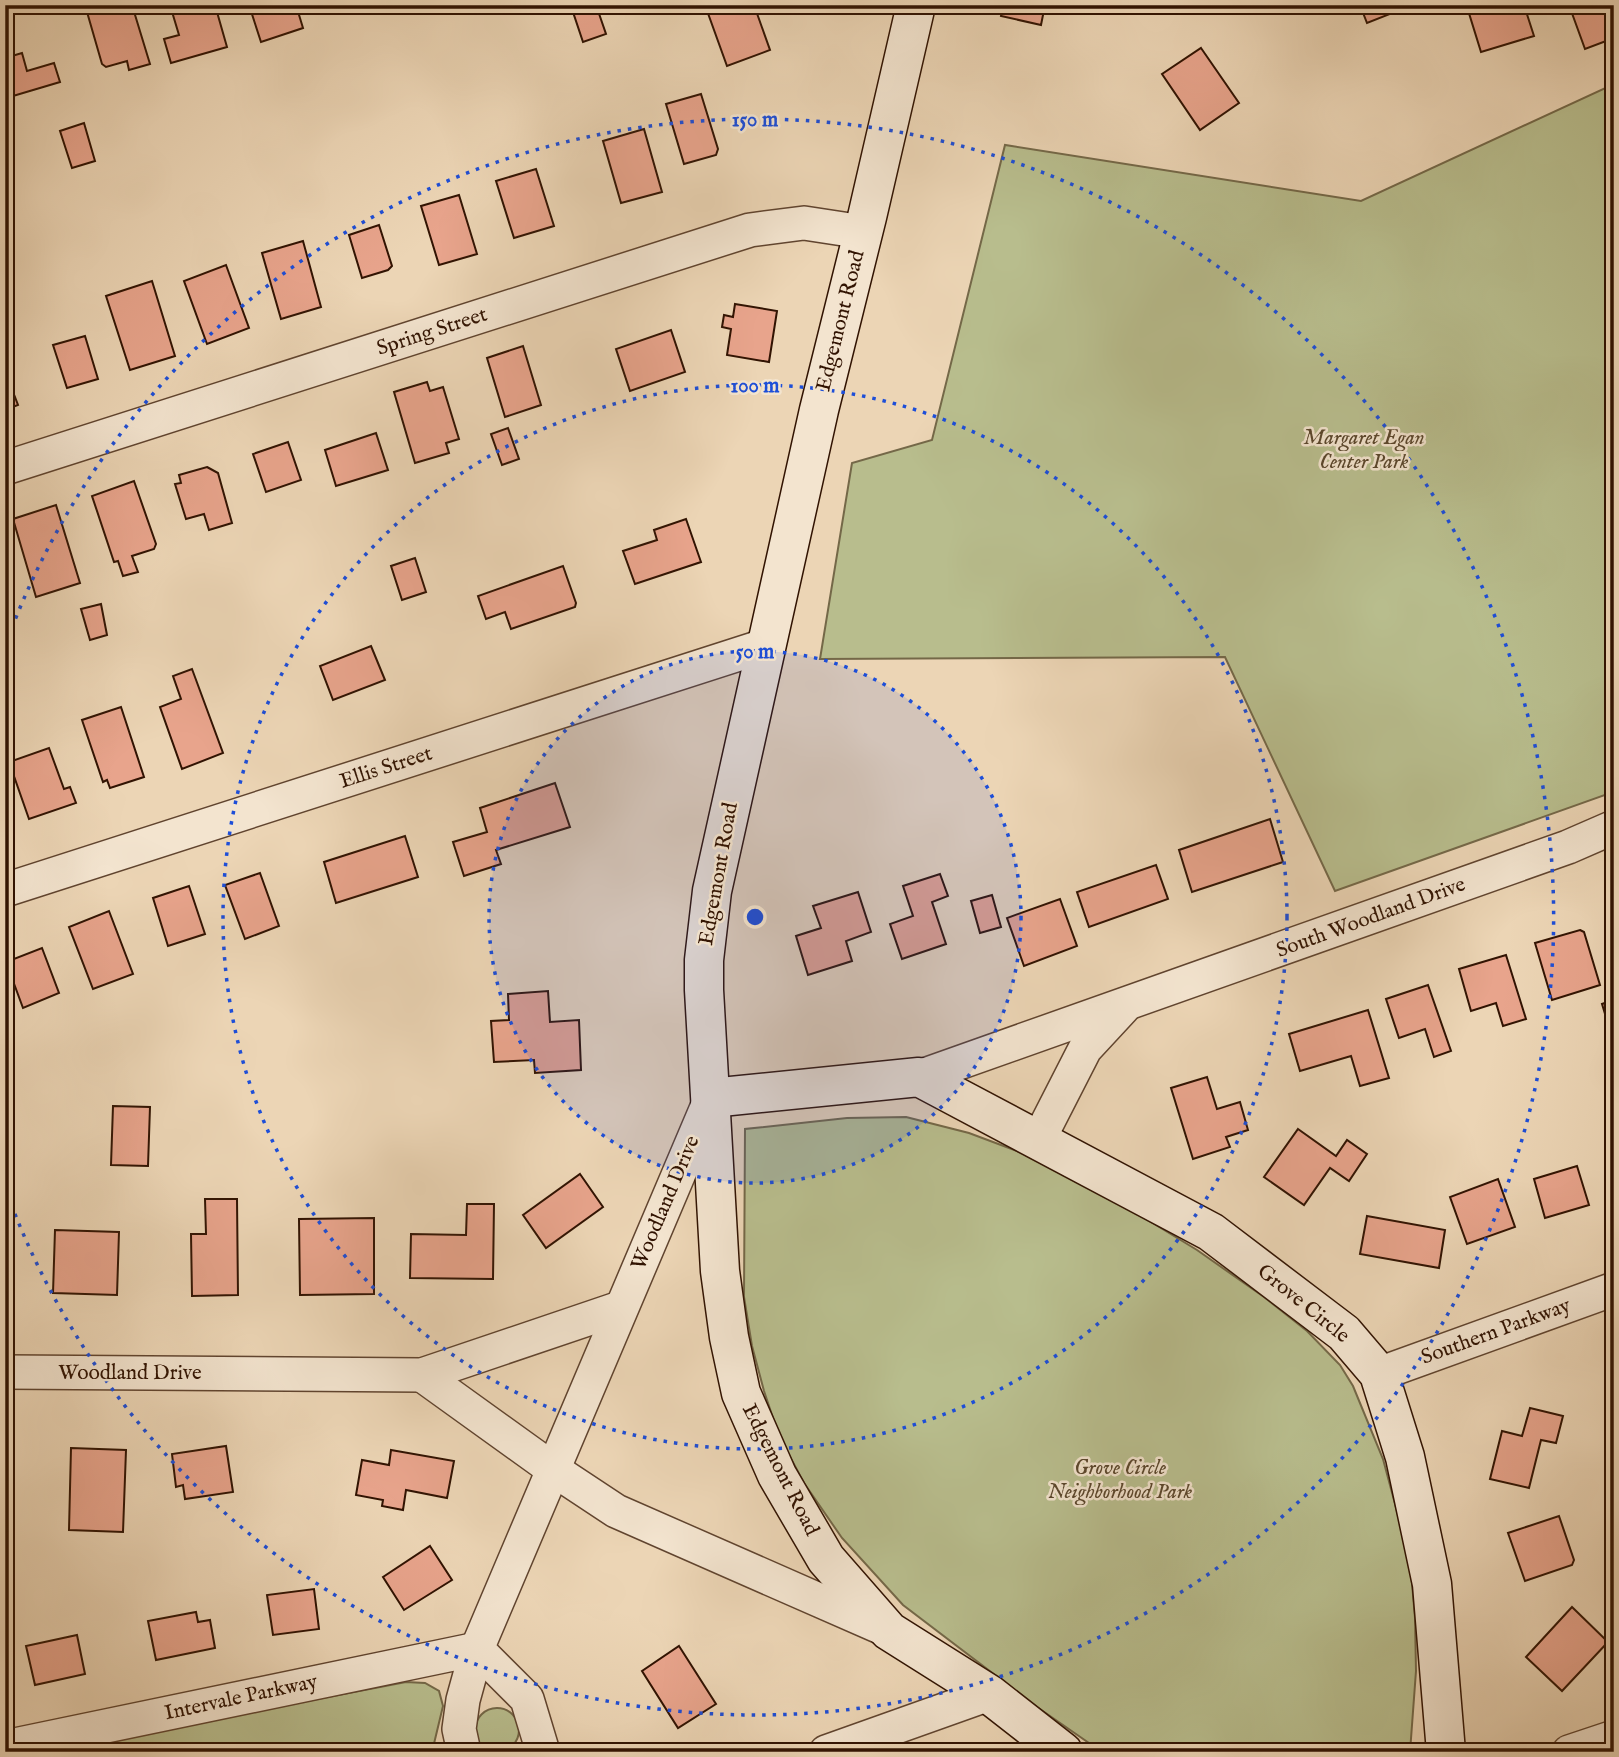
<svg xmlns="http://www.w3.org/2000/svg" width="1619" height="1757" viewBox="0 0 1619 1757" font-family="'IM FELL English',serif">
  <rect width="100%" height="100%" fill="#ecd5b5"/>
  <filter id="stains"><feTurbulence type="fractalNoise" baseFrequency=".00286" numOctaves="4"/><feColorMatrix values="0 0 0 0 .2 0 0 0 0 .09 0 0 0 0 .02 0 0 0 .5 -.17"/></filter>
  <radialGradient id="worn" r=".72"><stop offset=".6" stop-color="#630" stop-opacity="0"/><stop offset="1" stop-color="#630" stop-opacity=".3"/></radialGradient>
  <g fill="#b8bd8d" stroke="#746848" stroke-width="2">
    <path d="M 1614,84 L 1614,784 L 1605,795 L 1335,891 L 1225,657 L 820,659 L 852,463 L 932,440 L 1005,145 L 1361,201 Z"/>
    <path d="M 906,1117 L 969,1133 L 1025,1154 L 1123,1205 L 1197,1250 L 1264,1297 L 1307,1331 L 1340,1365 L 1353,1386 L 1383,1459 L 1410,1560 L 1415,1618 L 1416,1671 L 1410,1752 L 1102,1752 L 1037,1707 L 903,1605 L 842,1538 L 804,1483 L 779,1436 L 764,1391 L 752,1346 L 744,1297 L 745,1129 L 847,1118 Z"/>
    <path d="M 406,1682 L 425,1683 L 439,1691 L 443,1706 L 432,1752 L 43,1752 Z"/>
    <circle cx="497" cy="1730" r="22"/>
  </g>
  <g fill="#e8a48c" stroke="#311302" stroke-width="2">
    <path d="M 85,5 L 132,5 L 150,64 L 129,70 L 127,61 L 106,67 L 102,64 Z"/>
    <path d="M 170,5 L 215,5 L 227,47 L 171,63 L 164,39 L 179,35 Z"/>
    <path d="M 249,5 L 296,5 L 303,28 L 261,42 Z"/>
    <path d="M 592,5 L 596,5 L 606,34 L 583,42 L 573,12 Z"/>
    <path d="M 705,5 L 754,5 L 770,50 L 727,66 Z"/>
    <path d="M 1003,5 L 1045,5 L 1041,25 L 1001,16 Z"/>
    <path d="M 1360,5 L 1393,5 L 1395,12 L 1367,23 Z"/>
    <path d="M 1482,5 L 1524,5 L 1534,36 L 1481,52 L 1468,10 Z"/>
    <path d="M 1569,5 L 1614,5 L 1614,38 L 1585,49 Z"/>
    <path d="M 1201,48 L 1239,103 L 1200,130 L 1162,74 Z"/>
    <path d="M 22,53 L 27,71 L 54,63 L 60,82 L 13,96 L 11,89 L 5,90 L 5,58 Z"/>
    <path d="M 701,94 L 718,149 L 716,155 L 684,164 L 666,104 Z"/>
    <path d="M 84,123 L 95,161 L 72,168 L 60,131 Z"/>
    <path d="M 644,129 L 662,192 L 621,203 L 603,141 Z"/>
    <path d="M 536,169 L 554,226 L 514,238 L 496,181 Z"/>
    <path d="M 459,195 L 477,254 L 439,265 L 421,206 Z"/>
    <path d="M 379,225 L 392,266 L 388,270 L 362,278 L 349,235 Z"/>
    <path d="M 303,241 L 321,307 L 281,319 L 262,253 Z"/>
    <path d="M 226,265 L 249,328 L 207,344 L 184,281 Z"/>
    <path d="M 152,281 L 175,356 L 130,370 L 106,296 Z"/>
    <path d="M 735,304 L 777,311 L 769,362 L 727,355 L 731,329 L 722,327 L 724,315 L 733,317 Z"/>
    <path d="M 671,330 L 685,372 L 630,391 L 616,349 Z"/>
    <path d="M 85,336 L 98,379 L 67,388 L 53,345 Z"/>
    <path d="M 523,346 L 541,405 L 505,417 L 487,358 Z"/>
    <path d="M 5,371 L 18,405 L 5,410 Z"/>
    <path d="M 427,382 L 430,391 L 443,387 L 459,439 L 446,443 L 449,453 L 415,463 L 394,392 Z"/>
    <path d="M 508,428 L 519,459 L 502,465 L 491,434 Z"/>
    <path d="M 376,433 L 388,470 L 336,486 L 325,450 Z"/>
    <path d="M 288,442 L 301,480 L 266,492 L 253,454 Z"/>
    <path d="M 207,467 L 218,473 L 232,523 L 209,530 L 204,514 L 186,519 L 175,484 L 181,483 L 179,475 Z"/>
    <path d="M 134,481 L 156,544 L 154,549 L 132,556 L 138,572 L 123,576 L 118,561 L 114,562 L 92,496 Z"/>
    <path d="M 56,505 L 80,583 L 36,597 L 13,519 Z"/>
    <path d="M 686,519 L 701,562 L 635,584 L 623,551 L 657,540 L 654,530 Z"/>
    <path d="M 415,558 L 426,592 L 402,600 L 391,566 Z"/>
    <path d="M 563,566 L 576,603 L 575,607 L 511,629 L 505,612 L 486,619 L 478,596 Z"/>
    <path d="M 101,604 L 107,635 L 90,640 L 81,609 Z"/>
    <path d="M 371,646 L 385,680 L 333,700 L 320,666 Z"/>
    <path d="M 192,669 L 223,753 L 182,769 L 160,707 L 181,699 L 173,676 Z"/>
    <path d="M 121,707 L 144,777 L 110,788 L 107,780 L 103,782 L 82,720 Z"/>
    <path d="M 49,748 L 64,789 L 70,787 L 76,803 L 29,819 L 9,762 Z"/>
    <path d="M 555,783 L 570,827 L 496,850 L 501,864 L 464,876 L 453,842 L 487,832 L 480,808 Z"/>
    <path d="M 1270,819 L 1283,862 L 1192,892 L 1179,850 Z"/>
    <path d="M 405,836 L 418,877 L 336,903 L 324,862 Z"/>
    <path d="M 1156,865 L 1168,899 L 1089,927 L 1077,892 Z"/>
    <path d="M 260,873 L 279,926 L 245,939 L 225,885 Z"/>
    <path d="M 940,874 L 948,896 L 932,902 L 946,944 L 902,959 L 890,924 L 913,916 L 903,886 Z"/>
    <path d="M 189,886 L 205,934 L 168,946 L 153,898 Z"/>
    <path d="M 858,892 L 871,932 L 846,941 L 852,961 L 808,975 L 796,936 L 821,928 L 813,906 Z"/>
    <path d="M 992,895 L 1001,927 L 980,933 L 971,901 Z"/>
    <path d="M 1060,899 L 1077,946 L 1024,966 L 1007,918 Z"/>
    <path d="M 109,911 L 133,974 L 93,989 L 69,927 Z"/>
    <path d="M 1580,930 L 1584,932 L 1600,985 L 1552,1000 L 1535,943 Z"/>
    <path d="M 42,948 L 59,993 L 23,1008 L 6,962 Z"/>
    <path d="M 1506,955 L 1526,1019 L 1503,1026 L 1496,1003 L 1471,1011 L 1459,969 Z"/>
    <path d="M 1428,985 L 1451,1051 L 1434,1057 L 1425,1029 L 1399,1038 L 1386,999 Z"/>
    <path d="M 548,991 L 550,1022 L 579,1020 L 581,1070 L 535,1073 L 534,1060 L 494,1062 L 491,1021 L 509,1020 L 508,994 Z"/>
    <path d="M 1614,1000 L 1614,1037 L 1612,1037 L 1602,1004 Z"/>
    <path d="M 1368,1010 L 1389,1078 L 1360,1086 L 1351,1056 L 1300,1071 L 1289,1034 Z"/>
    <path d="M 1207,1077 L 1217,1109 L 1240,1102 L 1248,1130 L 1226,1137 L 1230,1147 L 1193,1159 L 1171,1088 Z"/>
    <path d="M 113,1106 L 150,1107 L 148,1166 L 111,1165 Z"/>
    <path d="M 1298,1129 L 1336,1156 L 1347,1140 L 1367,1154 L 1349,1181 L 1330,1168 L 1304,1205 L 1264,1177 Z"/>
    <path d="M 1577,1166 L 1589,1205 L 1545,1218 L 1534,1179 Z"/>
    <path d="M 580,1174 L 603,1207 L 546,1248 L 523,1215 Z"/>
    <path d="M 1498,1179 L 1515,1227 L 1467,1244 L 1450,1197 Z"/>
    <path d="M 205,1199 L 237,1199 L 238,1295 L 192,1296 L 191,1234 L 206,1234 Z"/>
    <path d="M 467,1204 L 494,1204 L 493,1279 L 410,1278 L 411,1234 L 466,1235 Z"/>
    <path d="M 1367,1216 L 1445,1230 L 1439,1268 L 1360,1254 Z"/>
    <path d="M 374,1218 L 374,1294 L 300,1295 L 299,1219 Z"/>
    <path d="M 55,1230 L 119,1232 L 117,1295 L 53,1293 Z"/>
    <path d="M 1614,1392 L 1614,1419 L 1606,1394 Z"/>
    <path d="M 1530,1408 L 1563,1416 L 1556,1443 L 1541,1440 L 1529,1488 L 1490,1479 L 1502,1431 L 1522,1436 Z"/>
    <path d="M 226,1446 L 233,1492 L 185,1499 L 183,1485 L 176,1487 L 172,1454 Z"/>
    <path d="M 71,1448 L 126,1450 L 123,1532 L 69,1530 Z"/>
    <path d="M 391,1450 L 454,1461 L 447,1498 L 406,1490 L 403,1510 L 382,1506 L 383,1500 L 356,1495 L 362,1460 L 389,1465 Z"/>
    <path d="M 1559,1516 L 1574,1560 L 1572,1565 L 1525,1581 L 1508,1533 Z"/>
    <path d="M 430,1546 L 452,1580 L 404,1610 L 383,1577 Z"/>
    <path d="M 314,1589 L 319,1629 L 273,1635 L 267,1595 Z"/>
    <path d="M 1572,1607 L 1608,1642 L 1562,1691 L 1526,1657 Z"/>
    <path d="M 196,1612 L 198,1622 L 210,1620 L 215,1648 L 156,1660 L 148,1621 Z"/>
    <path d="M 77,1635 L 85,1674 L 35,1685 L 26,1646 Z"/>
    <path d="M 679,1646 L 716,1704 L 678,1728 L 642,1671 Z"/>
  </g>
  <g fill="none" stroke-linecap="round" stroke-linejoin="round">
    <defs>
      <g id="street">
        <path d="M 5,468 L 750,230 L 804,223 L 863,232"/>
        <path d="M 5,890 L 767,645"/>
        <path d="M 919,1077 L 1568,847 L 1614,827"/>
        <path d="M 1039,1139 L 1085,1049 L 1123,1008"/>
        <path d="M 5,1372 L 422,1375 L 620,1308"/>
        <path d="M 1379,1374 L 1614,1289"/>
        <path d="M 422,1375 L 554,1470 L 616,1511 L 887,1630"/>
        <path d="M 5,1747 L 477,1649 L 463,1700 L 459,1729 L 464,1752"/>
        <path d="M 543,1752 L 527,1699 L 477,1649 L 711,1098"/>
        <path d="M 826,1752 L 989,1694"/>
        <path d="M 1569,1752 L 1614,1737"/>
      </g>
      <g id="secondary">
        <path d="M 916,5 L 867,217 L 819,410 L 712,891 L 704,960 L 704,990 L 720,1271 L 729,1337 L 741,1393 L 777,1475 L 826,1559 L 889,1631 L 989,1694 L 1063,1752"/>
        <path d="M 711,1098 L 919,1077 L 1211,1232 L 1344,1333 L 1379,1374 L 1405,1457 L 1432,1584 L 1446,1752"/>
      </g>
    </defs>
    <use href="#street" stroke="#60442f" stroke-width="36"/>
    <use href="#secondary" stroke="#311302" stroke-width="41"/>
    <use href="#street" stroke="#f3e4cf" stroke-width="33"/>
    <use href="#secondary" stroke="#f3e4cf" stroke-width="38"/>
  </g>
  <circle cx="755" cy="917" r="266" fill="#1d4ed8" fill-opacity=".12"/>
  <g fill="none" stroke="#1d4ed8" stroke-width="3.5" stroke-dasharray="3.5 7">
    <circle cx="755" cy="917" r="266"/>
    <circle cx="755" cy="917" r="532"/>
    <path d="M8 638A798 798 0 1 1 8 1196"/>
  </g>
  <g text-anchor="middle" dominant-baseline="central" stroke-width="5" stroke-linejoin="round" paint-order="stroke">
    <g font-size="21" fill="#311302" stroke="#f3e4cf">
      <text transform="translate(841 321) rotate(-76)">Edgemont Road</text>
      <text transform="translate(432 332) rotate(-18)">Spring Street</text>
      <text transform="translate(386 768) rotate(-18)">Ellis Street</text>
      <text transform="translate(719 874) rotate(-80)">Edgemont Road</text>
      <text transform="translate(1371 918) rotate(-20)">South Woodland Drive</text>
      <text transform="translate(666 1203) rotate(-67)">Woodland Drive</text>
      <text transform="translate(1303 1304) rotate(39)">Grove Circle</text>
      <text transform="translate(1496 1332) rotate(-20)">Southern Parkway</text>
      <text x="130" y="1373">Woodland Drive</text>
      <text transform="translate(780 1470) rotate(63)">Edgemont Road</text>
      <text transform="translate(241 1698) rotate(-12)">Intervale Parkway</text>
    </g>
    <g font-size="21" font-style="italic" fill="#5a462c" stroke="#f3e4cf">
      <text x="1364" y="438">Margaret Egan<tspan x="1364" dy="24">Center Park</tspan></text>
      <text x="1120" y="1468">Grove Circle<tspan x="1120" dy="24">Neighborhood Park</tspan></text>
    </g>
  </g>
  <circle cx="755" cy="917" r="10" fill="#1d4ed8" stroke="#f3e4cf" stroke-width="3.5"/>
  <g font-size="21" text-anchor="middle" font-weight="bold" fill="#1d4ed8" stroke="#f3e4cf" stroke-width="5" stroke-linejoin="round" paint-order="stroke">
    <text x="755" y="126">150 m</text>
    <text x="755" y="392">100 m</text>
    <text x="755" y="658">50 m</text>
  </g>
  <rect width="1619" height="1757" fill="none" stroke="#ecd5b5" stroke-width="28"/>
  <rect x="7" y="7" width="1605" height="1743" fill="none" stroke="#311302" stroke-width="3.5"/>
  <rect x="14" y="14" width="1591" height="1729" fill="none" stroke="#311302" stroke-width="2"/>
  <rect width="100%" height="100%" filter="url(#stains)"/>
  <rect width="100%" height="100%" fill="url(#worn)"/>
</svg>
